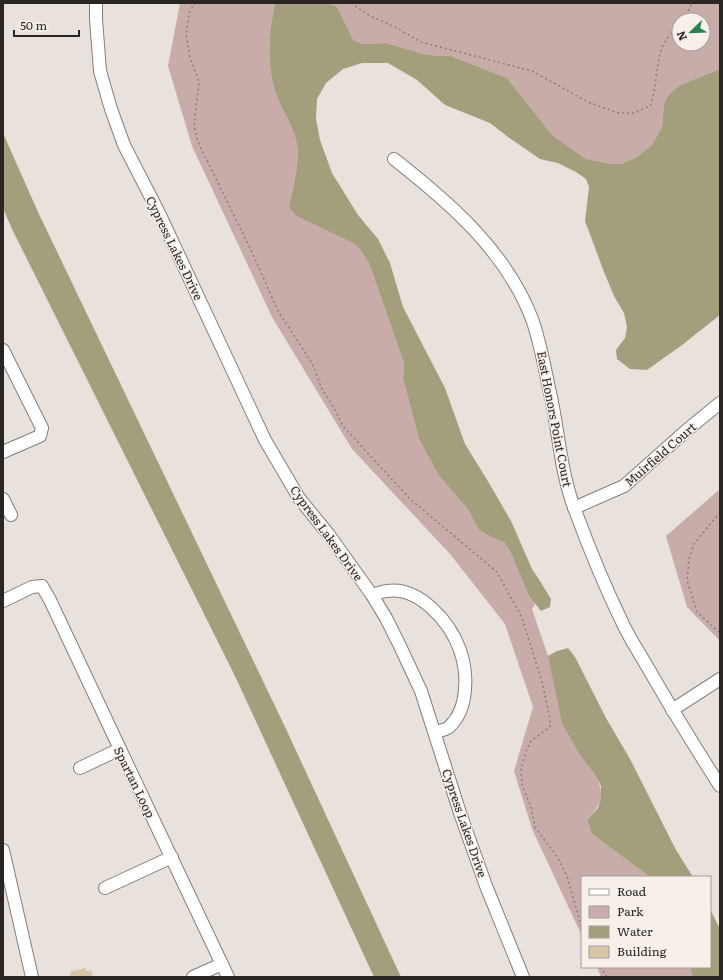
<svg xmlns="http://www.w3.org/2000/svg" width="723" height="980" viewBox="0 0 723 980" font-family="Literata,serif">
  <rect width="100%" height="100%" fill="#e9e2dc"/>
  <g fill="#c7acaa" fill-rule="evenodd">
    <path d="M 180,3 L 275,3 C 269,31 266,63 275,91 C 281,110 294,125 297,145 C 300,165 292,188 289,208 L 296,216 L 353,243 L 359,248 L 369,263 L 404,363 L 403,378 L 419,439 L 439,476 L 468,509 L 478,529 L 487,535 L 505,543 L 510,551 L 529,596 L 535,604 L 532,609 L 548,656 L 554,680 L 594,773 C 606,795 603,802 587,820 L 592,834 L 650,877 L 582,877 L 582,936 L 532,829 L 514,771 L 533,707 L 505,624 L 450,554 L 352,449 L 272,317 L 192,146 L 168,66 Z"/>
    <path d="M 329,3 L 720,3 L 720,69 L 680,85 L 664,104 L 662,127 L 652,145 L 638,156 L 622,164 L 611,164 L 586,159 L 552,135 L 507,78 L 451,56 L 427,55 L 386,43 L 362,44 L 352,40 L 337,7 ZM 679,20 L 703,20 L 703,44 L 679,44 Z"/>
    <path d="M 720,489 L 720,641 L 687,607 L 666,536 Z"/>
    <path d="M 597,967 L 690,967 L 693,977 L 601,977 Z"/>
  </g>
  <g fill="#a39e7c">
    <path d="M 275,3 L 329,3 L 337,7 L 353,40 L 362,44 L 386,43 L 427,55 L 451,56 L 507,78 L 552,135 L 586,159 L 611,164 L 622,164 L 638,156 L 652,145 L 662,127 L 664,104 L 669,95 L 680,85 L 720,69 L 720,315 L 682,345 L 647,370 L 630,369 L 617,359 L 616,350 L 625,338 L 627,327 L 624,313 L 614,296 L 604,272 L 585,221 L 589,187 L 586,179 L 576,172 L 558,163 L 540,159 L 508,137 L 490,123 L 445,105 L 417,80 L 388,63 L 362,63 L 343,69 L 326,83 L 317,99 L 316,119 L 320,140 L 332,173 L 358,215 L 378,239 L 390,263 L 403,307 L 445,388 L 465,444 L 489,483 L 511,521 L 532,569 L 540,581 L 551,599 L 550,607 L 541,611 L 529,596 L 510,551 L 505,543 L 487,535 L 478,529 L 468,509 L 439,476 L 419,439 L 403,378 L 404,363 L 369,263 L 359,248 L 353,243 L 296,216 L 289,208 C 292,188 300,166 297,145 C 294,125 281,110 275,91 C 266,63 269,31 275,3 Z"/>
    <path d="M 3,133 L 38,212 L 286,729 L 401,977 L 374,977 L 234,674 L 12,229 L 3,208 Z"/>
    <path d="M 568,648 L 575,657 L 606,718 L 630,759 L 676,850 L 693,877 L 650,877 L 592,834 L 587,820 L 598,808 L 601,798 L 601,786 L 594,773 L 580,755 L 562,723 L 548,656 L 557,651 Z"/>
    <path d="M 710,909 L 720,929 L 720,977 L 693,977 L 690,967 L 710,967 Z"/>
  </g>
  <path fill="#d8c5a6" d="M 85,968 L 86,971 L 91,970 L 93,977 L 71,977 L 70,972 Z"/>
  <g fill="none" stroke-linecap="round" stroke-linejoin="round">
    <defs>
      <g id="minor">
        <path d="M 96,3 L 96,19 L 100,71 L 111,109 L 124,145 L 159,213 L 265,440 L 299,498 L 329,535 L 372,595 L 386,618 L 399,644 L 421,691 L 460,813 L 486,886 L 523,977"/>
        <path d="M 394,159 C 450,203 506,251 532,319 C 541,344 545,371 551,397 C 559,435 561,474 575,510 C 589,548 605,587 623,624 C 630,639 640,654 648,668 C 671,708 695,747 720,786"/>
        <path d="M 3,350 L 42,428 L 40,436 L 3,452"/>
        <path d="M 3,499 L 11,515"/>
        <path d="M 574,508 L 624,486 L 687,430 L 720,403"/>
        <path d="M 372,595 C 377,594 382,591 387,591 C 419,586 450,622 460,650 C 468,673 469,709 449,727 C 446,730 439,731 435,732"/>
        <path d="M 3,601 L 32,587 L 42,586 L 50,600 L 120,749 L 228,977"/>
        <path d="M 672,710 L 720,679"/>
        <path d="M 80,768 L 120,749"/>
        <path d="M 3,850 L 32,977"/>
        <path d="M 105,888 L 172,857"/>
        <path d="M 193,977 L 222,964"/>
      </g>
    </defs>
    <use href="#minor" stroke="#857e79" stroke-width="14"/>
    <g stroke="#85807c" stroke-width="1.5" stroke-dasharray="2 3" stroke-linecap="butt">
      <path d="M 196,3 L 190,10 L 186,34 L 190,57 L 199,82 L 194,126 L 198,142 L 252,252 L 278,311 L 312,363 L 322,389 L 333,406 L 343,426 L 409,498 L 497,572 L 522,618 L 542,682 L 550,719 L 550,727 L 531,741 L 527,749 L 521,768 L 522,785 L 531,807 L 535,827 L 558,858 L 567,876 L 582,929"/>
      <path d="M 351,3 L 370,16 L 395,27 L 421,42 L 532,71 L 590,103 L 619,113 L 634,113 L 650,106 C 657,89 655,69 661,51 C 663,41 672,33 679,26"/>
      <path d="M 684,20 L 692,3"/>
      <path d="M 720,512 L 694,544 L 689,559 L 687,580 L 697,612 L 720,633"/>
      <path d="M 600,967 L 607,977"/>
    </g>
    <use href="#minor" stroke="#fff" stroke-width="12"/>
  </g>
  <g text-anchor="middle" dominant-baseline="central" stroke-width="3" stroke-linejoin="round" paint-order="stroke">
    <g font-size="12" fill="#282523" stroke="#f6efea">
      <text transform="translate(175 248) rotate(64)">Cypress Lakes Drive</text>
      <text transform="translate(555 419) rotate(79)">East Honors Point Court</text>
      <text transform="translate(660 454) rotate(-41)">Muirfield Court</text>
      <text transform="translate(327 533) rotate(54)">Cypress Lakes Drive</text>
      <text transform="translate(135 782) rotate(64)">Spartan Loop</text>
      <text transform="translate(465 823) rotate(71)">Cypress Lakes Drive</text>
    </g>
  </g>
  <rect width="723" height="980" fill="none" stroke="#282523" stroke-width="8"/>
  <rect x="581" y="876" width="130" height="92" fill="#f6efea" stroke="#a49e9a"/>
  <rect x="589" y="889" width="20" height="6" fill="#ffffff" stroke="#a49e9a"/>
  <text x="617" y="896" font-size="12" fill="#282523">Road</text>
  <rect x="589" y="906" width="20" height="12" fill="#c7acaa" stroke="#a49e9a"/>
  <text x="617" y="916" font-size="12" fill="#282523">Park</text>
  <rect x="589" y="926" width="20" height="12" fill="#a39e7c" stroke="#a49e9a"/>
  <text x="617" y="936" font-size="12" fill="#282523">Water</text>
  <rect x="589" y="946" width="20" height="12" fill="#d8c5a6" stroke="#a49e9a"/>
  <text x="617" y="956" font-size="12" fill="#282523">Building</text>
  <g transform="translate(691 32) rotate(247)"><circle r="19" fill="#f6efea" stroke="#a49e9a"/>
  <path d="M0-3L7 15L0 10L-7 15Z" fill="#288055"/>
  <text y="-6" font-size="11" font-weight="bold" text-anchor="middle" fill="#282523">N</text>
  </g>
  <path d="M14 30v6h65v-6" fill="none" stroke="#282523" stroke-width="2"/>
  <text x="20" y="30" font-size="12" fill="#282523" stroke="#f6efea" stroke-width="3" paint-order="stroke">50 m</text>
</svg>
